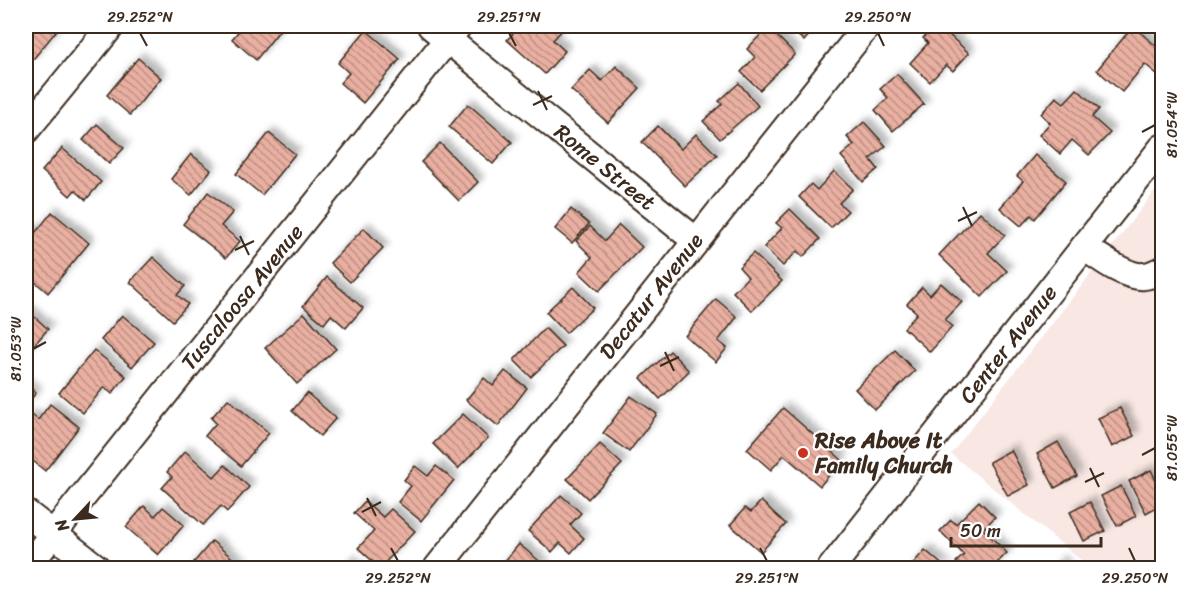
<svg xmlns="http://www.w3.org/2000/svg" width="1188" height="594" viewBox="0 0 1188 594" font-family="Sriracha,sans-serif">
  <defs>
    <pattern id="building-back-hatch" width="6" height="6" patternUnits="userSpaceOnUse" patternTransform="scale(1.5)"><rect width="6" height="6" fill="#e9b0a2"/><path d="M-1 5l2 2M0 0l6 6M5-1l2 2" fill="none" stroke="#be8f83"/></pattern>
    <filter id="shadow"><feDropShadow dx="5.5" dy="-5.5" stdDeviation="3" flood-color="#0004"/></filter>
  </defs>
  <rect width="100%" height="100%" fill="#fff"/>
  <filter id="ink" filterUnits="userSpaceOnUse"><feTurbulence type="fractalNoise" baseFrequency=".0167" numOctaves="2"/><feDisplacementMap in="SourceGraphic" scale="12" xChannelSelector="R" yChannelSelector="G"/><feConvolveMatrix kernelMatrix="1 2 1 2 8 2 1 2 1" color-interpolation-filters="sRGB"/></filter>
  <g filter="url(#ink)">
    <path fill="#f8e7e3" d="M 1162,182 L 1162,568 L 1091,568 L 951,454 Z"/>
    <g fill="url(#building-back-hatch)" stroke="#3b2a1e" stroke-width="1.5" filter="url(#shadow)">
      <path d="M 27,26 L 54,26 L 58,29 L 30,63 L 26,60 Z"/>
      <path d="M 243,26 L 273,26 L 279,31 L 256,60 L 232,39 Z"/>
      <path d="M 520,26 L 566,26 L 553,40 L 565,51 L 545,74 L 507,40 Z"/>
      <path d="M 787,26 L 817,26 L 804,41 Z"/>
      <path d="M 934,26 L 939,26 L 969,53 L 953,71 L 946,65 L 930,82 L 910,63 L 928,43 L 923,38 Z"/>
      <path d="M 1133,26 L 1162,51 L 1162,73 L 1159,76 L 1145,64 L 1122,92 L 1097,70 Z"/>
      <path d="M 768,27 L 795,54 L 760,90 L 741,72 L 755,57 L 747,49 Z"/>
      <path d="M 366,30 L 400,59 L 363,103 L 340,83 L 349,73 L 338,63 Z"/>
      <path d="M 138,58 L 161,78 L 130,115 L 107,95 Z"/>
      <path d="M 616,66 L 640,88 L 608,123 L 571,90 L 590,70 L 602,81 Z"/>
      <path d="M 897,74 L 924,104 L 893,131 L 875,110 L 888,98 L 880,89 Z"/>
      <path d="M 739,83 L 758,106 L 720,139 L 703,121 L 722,104 L 719,101 Z"/>
      <path d="M 1077,89 L 1099,109 L 1092,117 L 1110,133 L 1089,155 L 1072,140 L 1060,154 L 1039,135 L 1050,123 L 1041,114 L 1056,97 L 1064,103 Z"/>
      <path d="M 468,104 L 512,142 L 493,164 L 449,127 Z"/>
      <path d="M 864,122 L 886,146 L 870,159 L 878,169 L 863,182 L 841,156 L 854,145 L 847,137 Z"/>
      <path d="M 97,124 L 124,148 L 109,164 L 83,140 Z"/>
      <path d="M 658,126 L 681,149 L 696,134 L 717,155 L 685,186 L 642,142 Z"/>
      <path d="M 269,133 L 295,154 L 262,195 L 236,174 Z"/>
      <path d="M 440,143 L 478,182 L 459,201 L 421,162 Z"/>
      <path d="M 62,148 L 101,182 L 86,200 L 75,190 L 70,196 L 42,171 Z"/>
      <path d="M 191,154 L 211,170 L 191,195 L 171,179 Z"/>
      <path d="M 1035,155 L 1066,181 L 1035,219 L 1031,215 L 1021,226 L 1000,208 L 1023,181 L 1017,176 Z"/>
      <path d="M 834,171 L 853,189 L 839,203 L 848,211 L 831,228 L 799,197 L 811,184 L 817,190 Z"/>
      <path d="M 208,192 L 233,212 L 221,226 L 240,241 L 226,258 L 183,224 Z"/>
      <path d="M 571,209 L 589,224 L 572,243 L 555,229 Z"/>
      <path d="M 790,209 L 820,239 L 803,257 L 797,251 L 783,266 L 764,247 L 782,228 L 776,223 Z"/>
      <path d="M 52,212 L 89,243 L 48,293 L 26,274 L 26,235 L 32,228 L 36,232 Z"/>
      <path d="M 980,212 L 1005,235 L 988,253 L 1007,271 L 982,297 L 939,255 Z"/>
      <path d="M 619,225 L 642,247 L 599,291 L 579,272 L 592,257 L 576,241 L 590,226 L 605,241 Z"/>
      <path d="M 364,228 L 383,248 L 350,282 L 330,263 Z"/>
      <path d="M 753,253 L 782,281 L 752,311 L 733,292 L 748,277 L 739,267 Z"/>
      <path d="M 153,257 L 185,286 L 177,295 L 188,304 L 173,321 L 130,282 Z"/>
      <path d="M 327,277 L 363,308 L 346,328 L 331,315 L 324,324 L 303,306 Z"/>
      <path d="M 941,283 L 962,302 L 945,320 L 952,327 L 930,352 L 904,328 L 917,313 L 907,304 L 922,287 L 930,295 Z"/>
      <path d="M 573,287 L 593,308 L 566,333 L 546,312 Z"/>
      <path d="M 716,299 L 737,317 L 718,341 L 727,348 L 716,362 L 685,336 Z"/>
      <path d="M 26,309 L 48,329 L 27,353 L 26,351 Z"/>
      <path d="M 304,313 L 336,349 L 297,384 L 265,348 Z"/>
      <path d="M 122,315 L 154,342 L 132,367 L 101,340 Z"/>
      <path d="M 545,328 L 563,346 L 531,377 L 514,360 Z"/>
      <path d="M 94,350 L 126,376 L 112,394 L 104,387 L 83,413 L 59,393 Z"/>
      <path d="M 895,350 L 915,371 L 875,410 L 855,389 Z"/>
      <path d="M 670,351 L 689,371 L 660,399 L 641,378 Z"/>
      <path d="M 505,371 L 527,388 L 498,426 L 466,400 L 484,378 L 493,386 Z"/>
      <path d="M 26,383 L 36,393 L 26,405 Z"/>
      <path d="M 307,393 L 336,418 L 320,436 L 292,411 Z"/>
      <path d="M 631,396 L 657,414 L 629,452 L 603,433 Z"/>
      <path d="M 228,399 L 269,433 L 241,466 L 205,436 L 216,423 L 211,418 Z"/>
      <path d="M 50,404 L 79,427 L 45,471 L 26,455 L 26,436 L 28,433 L 26,431 L 26,421 L 31,414 L 38,420 Z"/>
      <path d="M 783,408 L 842,460 L 820,486 L 784,455 L 771,470 L 747,449 Z"/>
      <path d="M 1120,408 L 1134,436 L 1112,447 L 1098,418 Z"/>
      <path d="M 463,414 L 488,438 L 458,469 L 433,444 Z"/>
      <path d="M 1058,442 L 1077,476 L 1055,488 L 1037,454 Z"/>
      <path d="M 600,444 L 622,464 L 588,499 L 567,479 Z"/>
      <path d="M 1011,450 L 1029,485 L 1008,496 L 989,462 Z"/>
      <path d="M 185,451 L 214,477 L 225,465 L 249,487 L 227,512 L 221,506 L 203,525 L 162,488 L 172,477 L 167,472 Z"/>
      <path d="M 415,466 L 428,476 L 436,466 L 454,480 L 421,521 L 398,502 L 411,486 L 404,480 Z"/>
      <path d="M 1151,470 L 1162,493 L 1162,504 L 1146,513 L 1129,481 Z"/>
      <path d="M 1121,486 L 1136,516 L 1117,526 L 1101,496 Z"/>
      <path d="M 561,495 L 581,513 L 570,525 L 584,538 L 571,553 L 560,543 L 552,552 L 528,531 Z"/>
      <path d="M 365,501 L 383,517 L 391,509 L 415,531 L 380,568 L 358,548 L 374,531 L 354,513 Z"/>
      <path d="M 761,501 L 786,524 L 761,552 L 730,525 L 745,508 L 751,512 Z"/>
      <path d="M 979,501 L 995,517 L 983,529 L 1007,553 L 992,568 L 963,568 L 956,562 L 964,555 L 940,531 L 951,520 L 956,524 Z"/>
      <path d="M 1090,502 L 1105,531 L 1084,541 L 1070,512 Z"/>
      <path d="M 144,506 L 155,516 L 163,507 L 184,525 L 158,555 L 126,527 Z"/>
      <path d="M 212,541 L 244,568 L 189,568 Z"/>
      <path d="M 519,544 L 544,565 L 541,568 L 499,568 Z"/>
      <path d="M 925,550 L 946,568 L 909,568 Z"/>
      <path d="M 349,561 L 358,568 L 342,568 Z"/>
      <path d="M 1059,561 L 1068,568 L 1053,568 Z"/>
    </g>
    <g fill="none" stroke-linecap="round" stroke-linejoin="round">
      <defs>
        <g id="minor">
          <path d="M 431,26 L 695,240"/>
          <path d="M 26,130 L 111,26"/>
          <path d="M 1084,247 C 1099,257 1126,278 1144,276 C 1150,276 1157,272 1162,270"/>
          <path d="M 26,513 L 97,568"/>
          <path d="M 26,568 L 458,26"/>
          <path d="M 437,568 L 867,26"/>
          <path d="M 831,568 L 1162,148"/>
        </g>
      </defs>
      <use href="#minor" stroke="#3b2a1e" stroke-width="30"/>
      <use href="#minor" stroke="#fff" stroke-width="26"/>
    </g>
  </g>
  <path fill="none" stroke="#3b2a1e" stroke-width="2" d="M 140,33 L 147,46M 509,33 L 516,46M 878,33 L 884,46M 538,91 L 547,110M 533,105 L 552,96M 1142,132 L 1155,125M 963,207 L 972,226M 958,221 L 977,212M 240,236 L 249,255M 235,250 L 254,241M 33,349 L 46,342M 665,352 L 674,371M 660,366 L 679,357M 1142,455 L 1155,448M 1090,468 L 1099,487M 1085,482 L 1104,473M 367,498 L 376,516M 362,512 L 381,502M 391,548 L 398,561M 760,548 L 767,561M 1129,548 L 1135,561"/>
  <circle fill="#c8321e" stroke="#fff" stroke-width="2" cx="803" cy="453" r="6"/>
  <g text-anchor="middle" dominant-baseline="central" stroke-width="4.5" stroke-linejoin="round" paint-order="stroke">
    <g font-size="22" fill="#3b2a1e" stroke="#fff">
      <text transform="translate(605 167) rotate(39)">Rome Street</text>
      <text transform="translate(651 296) rotate(-52)">Decatur Avenue</text>
      <text transform="translate(242 297) rotate(-51)">Tuscaloosa Avenue</text>
      <text transform="translate(1008 344) rotate(-52)">Center Avenue</text>
    </g>
    <g font-size="22" font-weight="bold" fill="#3b2a1e" stroke="#fff" text-anchor="start">
      <text x="815" y="440">Rise Above It<tspan x="815" dy="25">Family Church</tspan></text>
    </g>
  </g>
  <rect width="1188" height="594" fill="none" stroke="#fff" stroke-width="66"/>
  <g transform="translate(75 519) rotate(244)" stroke="#ffffff" stroke-width="4.5" paint-order="stroke">
  <path d="M0-4.5L10 22L0 15L-10 22Z" fill="#3b2a1e"/>
  <text y="-9" font-size="16" font-weight="bold" text-anchor="middle" fill="#3b2a1e">N</text>
  </g>
  <path d="M951 537v9h150v-9" fill="none" stroke="#3b2a1e" stroke-width="3"/>
  <text x="960" y="537" font-size="18" fill="#3b2a1e" stroke="#ffffff" stroke-width="4.5" paint-order="stroke">50 m</text>
  <rect x="33" y="33" width="1122" height="528" fill="none" stroke="#3b2a1e" stroke-width="2"/>
  <g font-size="15" text-anchor="middle" fill="#3b2a1e">
    <text x="140" y="22">29.252°N</text>
    <text x="509" y="22">29.251°N</text>
    <text x="878" y="22">29.250°N</text>
    <text transform="translate(1172 125) rotate(-90)" y="5">81.054°W</text>
    <text transform="translate(16 349) rotate(-90)" y="5">81.053°W</text>
    <text transform="translate(1172 448) rotate(-90)" y="5">81.055°W</text>
    <text x="398" y="583">29.252°N</text>
    <text x="767" y="583">29.251°N</text>
    <text x="1135" y="583">29.250°N</text>
  </g>
</svg>
